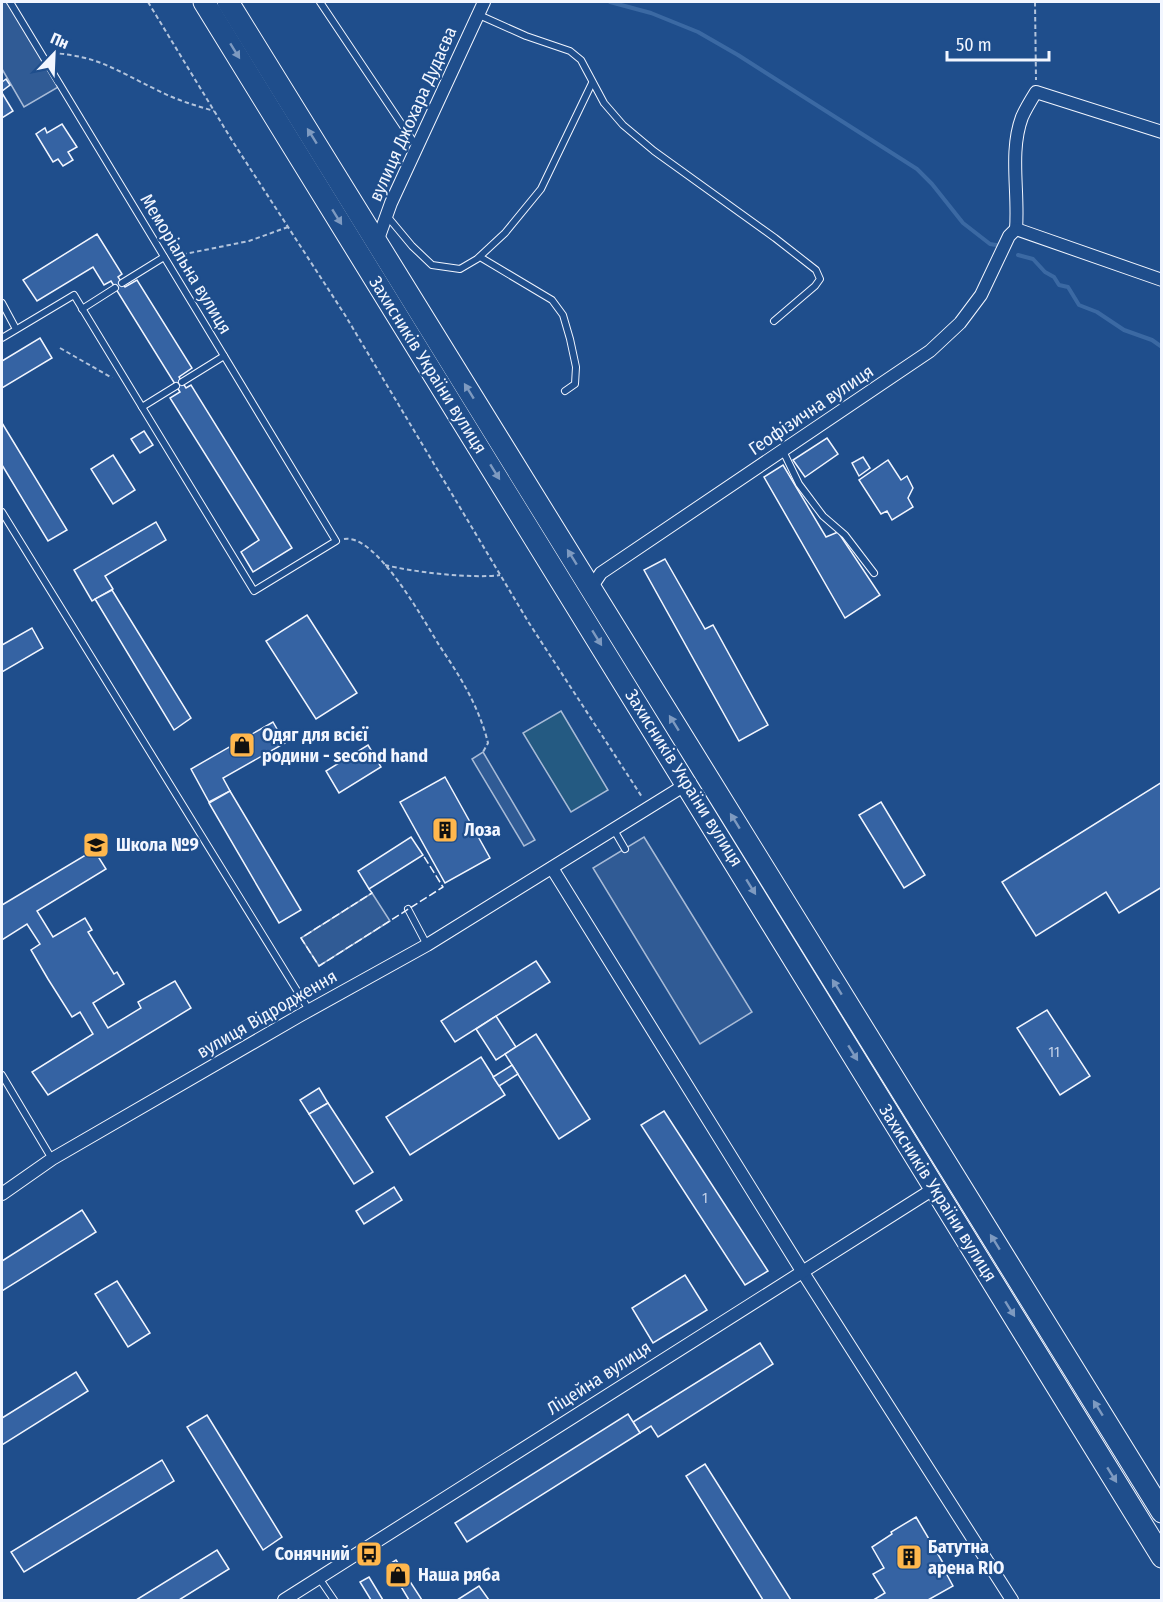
<svg xmlns="http://www.w3.org/2000/svg" width="1163" height="1602" viewBox="0 0 1163 1602" font-family="'Fira Sans Condensed',sans-serif">
  <rect width="100%" height="100%" fill="#1f4e8c"/>
  <path fill="#245a82" stroke="#a8bbd7" stroke-width="1.5" d="M 561,711 L 608,790 L 571,812 L 523,733 Z"/>
  <g fill="#305b95" stroke="#a8bbd7" stroke-width="1.5">
    <path d="M 2,2 L 10,2 L 60,86 L 24,107 L 2,69 Z"/>
    <path d="M 483,752 L 535,840 L 524,846 L 472,759 Z"/>
    <path d="M 644,837 L 752,1012 L 700,1044 L 593,868 Z"/>
    <path d="M 372,893 L 390,921 L 319,966 L 301,938 Z"/>
  </g>
  <g fill="none" stroke-linecap="round" stroke-linejoin="round">
    <g stroke="#3b69a3" stroke-width="4">
      <path d="M 610,2 L 651,13 L 698,32 L 738,55 L 917,169 L 932,184 L 963,223 L 990,244 L 1002,246"/>
      <path d="M 1018,255 L 1033,259 L 1045,272 L 1054,277 L 1059,285 L 1068,287 L 1079,305 L 1097,312 L 1124,330 L 1152,340 L 1162,347"/>
    </g>
  </g>
  <g fill="#3563a3" stroke="#f2f6ff" stroke-width="1.5">
    <path d="M 6,79 L 10,85 L 2,91 L 2,82 Z"/>
    <path d="M 2,93 L 13,111 L 2,118 Z"/>
    <path d="M 62,124 L 77,147 L 68,152 L 73,160 L 63,166 L 58,159 L 53,162 L 36,134 L 45,128 L 47,133 Z"/>
    <path d="M 97,234 L 122,274 L 118,277 L 125,287 L 137,280 L 192,368 L 179,377 L 186,388 L 191,385 L 292,548 L 253,572 L 241,552 L 259,540 L 170,398 L 180,392 L 111,281 L 104,285 L 93,267 L 37,301 L 23,280 Z"/>
    <path d="M 40,338 L 52,358 L 2,388 L 2,361 Z"/>
    <path d="M 2,423 L 67,530 L 48,541 L 2,465 Z"/>
    <path d="M 144,431 L 153,445 L 140,453 L 131,439 Z"/>
    <path d="M 827,438 L 838,454 L 805,477 L 793,460 Z"/>
    <path d="M 113,455 L 135,490 L 113,504 L 91,469 Z"/>
    <path d="M 863,457 L 870,468 L 859,476 L 852,463 Z"/>
    <path d="M 888,460 L 901,480 L 907,476 L 913,488 L 908,498 L 913,507 L 892,520 L 887,511 L 881,514 L 859,480 Z"/>
    <path d="M 783,465 L 826,537 L 838,532 L 880,595 L 845,618 L 764,477 Z"/>
    <path d="M 156,522 L 166,540 L 105,576 L 113,589 L 92,601 L 74,570 Z"/>
    <path d="M 665,559 L 705,629 L 713,625 L 768,725 L 739,741 L 644,570 Z"/>
    <path d="M 112,590 L 191,718 L 174,730 L 95,599 Z"/>
    <path d="M 307,615 L 357,693 L 316,719 L 266,641 Z"/>
    <path d="M 32,628 L 43,648 L 2,672 L 2,645 Z"/>
    <path d="M 273,722 L 285,743 L 223,778 L 230,791 L 209,802 L 191,769 Z"/>
    <path d="M 368,745 L 381,767 L 339,793 L 326,771 Z"/>
    <path d="M 445,777 L 490,858 L 445,883 L 400,802 Z"/>
    <path d="M 1162,782 L 1162,887 L 1119,913 L 1106,892 L 1036,936 L 1002,882 Z"/>
    <path d="M 230,791 L 301,910 L 279,923 L 209,803 Z"/>
    <path d="M 881,802 L 925,875 L 904,888 L 859,815 Z"/>
    <path d="M 411,837 L 423,855 L 369,889 L 358,871 Z"/>
    <path d="M 94,850 L 106,869 L 37,911 L 53,937 L 85,918 L 92,930 L 88,932 L 114,974 L 117,972 L 124,984 L 93,1003 L 108,1028 L 141,1008 L 138,1002 L 175,981 L 191,1008 L 48,1095 L 32,1072 L 93,1034 L 80,1012 L 72,1017 L 48,979 L 31,950 L 40,944 L 27,924 L 2,940 L 2,905 Z"/>
    <path d="M 536,961 L 550,982 L 455,1042 L 441,1021 Z"/>
    <path d="M 1047,1010 L 1090,1076 L 1060,1095 L 1017,1028 Z"/>
    <path d="M 496,1016 L 516,1047 L 496,1060 L 476,1029 Z"/>
    <path d="M 536,1034 L 590,1119 L 559,1139 L 505,1054 Z"/>
    <path d="M 481,1057 L 505,1095 L 410,1155 L 386,1117 Z"/>
    <path d="M 512,1065 L 518,1074 L 499,1086 L 493,1077 Z"/>
    <path d="M 319,1088 L 328,1103 L 309,1114 L 300,1100 Z"/>
    <path d="M 328,1103 L 373,1172 L 354,1184 L 309,1114 Z"/>
    <path d="M 664,1111 L 768,1271 L 745,1285 L 641,1125 Z"/>
    <path d="M 394,1187 L 402,1200 L 364,1224 L 356,1211 Z"/>
    <path d="M 82,1210 L 96,1232 L 2,1291 L 2,1261 Z"/>
    <path d="M 685,1275 L 707,1310 L 653,1343 L 632,1308 Z"/>
    <path d="M 117,1281 L 150,1333 L 128,1347 L 95,1294 Z"/>
    <path d="M 760,1343 L 773,1364 L 658,1437 L 651,1426 L 640,1433 L 633,1422 Z"/>
    <path d="M 76,1372 L 88,1391 L 2,1445 L 2,1418 Z"/>
    <path d="M 628,1414 L 640,1433 L 467,1542 L 455,1523 Z"/>
    <path d="M 207,1415 L 282,1537 L 263,1550 L 187,1427 Z"/>
    <path d="M 162,1460 L 174,1481 L 24,1572 L 11,1552 Z"/>
    <path d="M 705,1464 L 791,1600 L 763,1600 L 686,1476 Z"/>
    <path d="M 916,1517 L 949,1573 L 947,1575 L 953,1586 L 928,1600 L 877,1600 L 875,1599 L 885,1593 L 873,1574 L 884,1568 L 872,1547 L 892,1534 L 891,1532 Z"/>
    <path d="M 217,1550 L 229,1569 L 179,1600 L 136,1600 Z"/>
    <path d="M 396,1560 L 422,1600 L 409,1600 L 388,1565 Z"/>
    <path d="M 369,1577 L 383,1600 L 371,1600 L 360,1582 Z"/>
    <path d="M 479,1586 L 489,1600 L 457,1600 Z"/>
  </g>
  <g fill="none" stroke-linecap="round" stroke-linejoin="round">
    <defs>
      <g id="service">
        <path d="M 10,2 L 336,541 L 254,591 L 142,407"/>
        <path d="M 320,2 L 417,147"/>
        <path d="M 479,15 L 526,36 L 570,51 L 581,60 L 604,103 L 623,125 L 654,151 L 775,238 L 816,270 L 820,279 L 815,286 L 774,321"/>
        <path d="M 387,216 L 412,246 L 432,265 L 460,269 L 477,259 L 505,233 L 541,189 L 592,83"/>
        <path d="M 480,257 L 552,300 L 563,315 L 570,339 L 576,367 L 575,384 L 565,391"/>
        <path d="M 122,283 L 164,257"/>
        <path d="M 2,303 L 16,329"/>
        <path d="M 82,309 L 115,288"/>
        <path d="M 2,338 L 74,295 L 142,407 L 176,386"/>
        <path d="M 182,382 L 224,356"/>
        <path d="M 783,451 L 799,484 L 823,516 L 845,535 L 874,573"/>
        <path d="M 2,512 L 309,1010"/>
        <path d="M 614,830 L 625,849"/>
        <path d="M 408,909 L 427,945"/>
        <path d="M 2,1075 L 52,1159"/>
        <path d="M 319,1578 L 334,1600"/>
      </g>
      <g id="minor">
        <path d="M 1016,229 C 1019,192 1009,152 1022,117 C 1026,108 1031,100 1036,92 L 1162,132"/>
        <path d="M 1016,229 L 1162,280"/>
        <path d="M 377,242 L 391,203 L 484,2"/>
        <path d="M 591,588 L 601,573 L 930,351 L 960,323 L 981,295 L 1009,236 L 1016,229"/>
        <path d="M 552,868 L 802,1271 L 1012,1600"/>
        <path d="M 2,1194 L 52,1159 L 299,1016 L 427,945 L 690,782"/>
        <path d="M 284,1600 L 935,1188"/>
      </g>
      <g id="trunk">
        <path d="M 204,2 L 1162,1557"/>
        <path d="M 228,2 L 1162,1512"/>
      </g>
    </defs>
    <use href="#service" stroke="#f2f6ff" stroke-width="8"/>
    <use href="#minor" stroke="#f2f6ff" stroke-width="14"/>
    <use href="#trunk" stroke="#f2f6ff" stroke-width="23"/>
    <g stroke="#b3c4dc" stroke-width="2" stroke-dasharray="4.5 3" stroke-linecap="butt">
      <path d="M 148,2 L 233,142 L 345,315 L 529,623 L 642,797"/>
      <path d="M 1035,2 L 1036,80"/>
      <path d="M 52,53 C 99,56 117,71 157,90 C 176,100 194,105 214,111"/>
      <path d="M 175,256 L 249,241 L 288,227"/>
      <path d="M 60,348 L 112,378"/>
      <path d="M 344,539 C 376,533 424,621 439,645 C 449,660 459,675 468,692 C 476,707 484,726 488,743 L 483,752"/>
      <path d="M 385,565 C 413,572 472,579 500,575"/>
    </g>
    <use href="#service" stroke="#1f4e8c" stroke-width="6"/>
    <use href="#minor" stroke="#1f4e8c" stroke-width="12"/>
    <use href="#trunk" stroke="#1f4e8c" stroke-width="21"/>
    <path stroke="#f2f6ff" stroke-width="1.5" stroke-dasharray="8 3" stroke-linecap="butt" d="M 369,889 L 372,893 L 301,938 L 319,966 L 443,887 L 423,855"/>
  </g>
  <defs><path id="oneway-solid" d="M-6-.8H1V-3.2L6.5 0L1 3.2V.8H-6Z" transform="scale(1.5)"/></defs>
  <g fill="#7e9ac0">
    <use href="#oneway-solid" transform="translate(235 51) rotate(58)"/>
    <use href="#oneway-solid" transform="translate(312 136) rotate(-122)"/>
    <use href="#oneway-solid" transform="translate(337 217) rotate(58)"/>
    <use href="#oneway-solid" transform="translate(469 391) rotate(-122)"/>
    <use href="#oneway-solid" transform="translate(495 472) rotate(58)"/>
    <use href="#oneway-solid" transform="translate(572 557) rotate(-122)"/>
    <use href="#oneway-solid" transform="translate(597 638) rotate(58)"/>
    <use href="#oneway-solid" transform="translate(674 723) rotate(-122)"/>
    <use href="#oneway-solid" transform="translate(735 821) rotate(-122)"/>
    <use href="#oneway-solid" transform="translate(751 887) rotate(58)"/>
    <use href="#oneway-solid" transform="translate(837 987) rotate(-122)"/>
    <use href="#oneway-solid" transform="translate(853 1053) rotate(58)"/>
    <use href="#oneway-solid" transform="translate(995 1242) rotate(-122)"/>
    <use href="#oneway-solid" transform="translate(1010 1309) rotate(58)"/>
    <use href="#oneway-solid" transform="translate(1098 1408) rotate(-122)"/>
    <use href="#oneway-solid" transform="translate(1112 1475) rotate(58)"/>
  </g>
  <defs>
    <symbol id="shop-square" viewBox="-11 -11 22 22"><rect x="-9" y="-9" width="18" height="18" rx="4" fill="#ffb74d" stroke="#1f4e8c"/><path d="M-5-2.5h2.3a2.7 3.5 0 0 1 5.4 0H5L5.5 6h-11ZM-1.5-2.5h3a1.5 2.3 0 0 0-3 0Z" fill="#111"/></symbol>
    <symbol id="building-square" viewBox="-11 -11 22 22"><rect x="-9" y="-9" width="18" height="18" rx="4" fill="#ffb74d" stroke="#1f4e8c"/><path d="M-4-6H4V6H1V3H-1V6H-4ZM-2.5-4.3h1.7v1.8h-1.7ZM.8-4.3h1.7v1.8H.8ZM-2.5-1h1.7V.8h-1.7ZM.8-1h1.7V.8H.8Z" fill="#111"/></symbol>
    <symbol id="school-square" viewBox="-11 -11 22 22"><rect x="-9" y="-9" width="18" height="18" rx="4" fill="#ffb74d" stroke="#1f4e8c"/><path d="M0-5L7-2L0 1L-7-2ZM-4 1L0 2.5L4 1V4Q0 6-4 4Z" fill="#111"/></symbol>
    <symbol id="bus-square" viewBox="-11 -11 22 22"><rect x="-9" y="-9" width="18" height="18" rx="4" fill="#ffb74d" stroke="#1f4e8c"/><path d="M-5-6H5V4H4V6H2V4H-2V6H-4V4H-5ZM-3.5-4V0h7V-4ZM-3.5 1.2v1.5H-2V1.2ZM2 1.2v1.5H3.5V1.2Z" fill="#111"/></symbol>
  </defs>
  <g fill-rule="evenodd">
    <use href="#shop-square" x="227" y="730" width="30" height="30"/>
    <use href="#building-square" x="430" y="815" width="30" height="30"/>
    <use href="#school-square" x="81" y="830" width="30" height="30"/>
    <use href="#bus-square" x="354" y="1539" width="30" height="30"/>
    <use href="#building-square" x="894" y="1542" width="30" height="30"/>
    <use href="#shop-square" x="383" y="1560" width="30" height="30"/>
  </g>
  <g text-anchor="middle" dominant-baseline="central" stroke-width="4.5" stroke-linejoin="round" paint-order="stroke">
    <g font-size="15" fill="#c3d1e8">
      <text x="1054" y="1052">11</text>
      <text x="705" y="1198">1</text>
    </g>
    <g font-size="18" fill="#f2f6ff" stroke="#1f4e8c">
      <text transform="translate(413 114) rotate(-66)">вулиця Джохара Дудаєва</text>
      <text transform="translate(186 264) rotate(59)">Меморіальна вулиця</text>
      <text transform="translate(428 365) rotate(58)">Захисників України вулиця</text>
      <text transform="translate(811 410) rotate(-34)">Геофізична вулиця</text>
      <text transform="translate(684 778) rotate(58)">Захисників України вулиця</text>
      <text transform="translate(267 1014) rotate(-30)">вулиця Відродження</text>
      <text transform="translate(938 1193) rotate(58)">Захисників України вулиця</text>
      <text transform="translate(599 1378) rotate(-33)">Ліцейна вулиця</text>
    </g>
    <g font-size="18" font-weight="bold" fill="#f2f6ff" stroke="#1f4e8c" text-anchor="start">
      <text x="262" y="735">Одяг для всієї<tspan x="262" dy="21">родини - second hand</tspan></text>
      <text x="464" y="830">Лоза</text>
      <text x="116" y="845">Школа №9</text>
      <text x="928" y="1547">Батутна<tspan x="928" dy="21">арена RIO</tspan></text>
      <text x="350" y="1554" text-anchor="end">Сонячний</text>
      <text x="418" y="1575">Наша ряба</text>
    </g>
  </g>
  <rect width="1163" height="1602" fill="none" stroke="#f2f6ff" stroke-width="6"/>
  <g transform="translate(54 54) rotate(23)" stroke="#1f4e8c" stroke-width="4.5" paint-order="stroke">
  <path d="M0-4.5L10 22L0 15L-10 22Z" fill="#f2f6ff"/>
  <text y="-9" font-size="16" font-weight="bold" text-anchor="middle" fill="#f2f6ff">Пн</text>
  </g>
  <path d="M947 51v9h102v-9" fill="none" stroke="#f2f6ff" stroke-width="3"/>
  <text x="956" y="51" font-size="18" fill="#f2f6ff" stroke="#1f4e8c" stroke-width="4.5" paint-order="stroke">50 m</text>
</svg>
